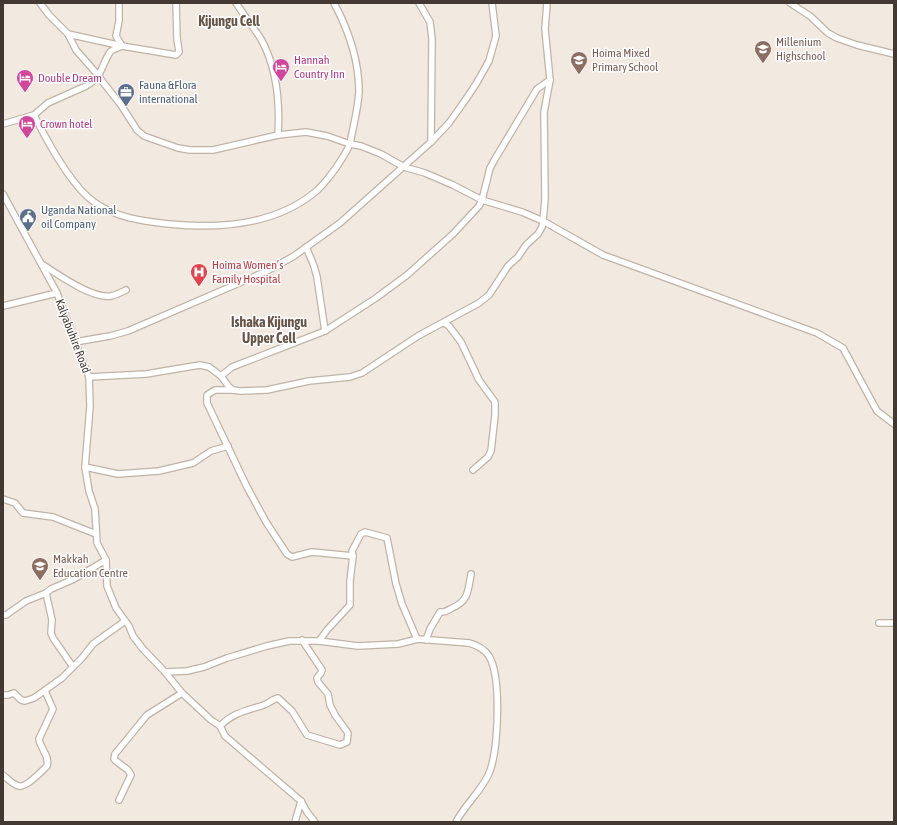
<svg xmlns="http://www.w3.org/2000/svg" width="897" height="825" viewBox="0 0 897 825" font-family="'Asap Condensed',sans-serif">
  <rect width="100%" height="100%" fill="#f2eae1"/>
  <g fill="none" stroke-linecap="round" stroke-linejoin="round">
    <defs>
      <g id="minor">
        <path d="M 40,3 L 49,15 L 68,34 L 76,50 L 98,75 L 102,81 L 121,105 L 137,130 L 144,136 L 178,148 L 190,150 L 213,150 L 278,135 L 306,132 L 327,136 L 350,144 L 361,146 L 381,154 L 404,167 L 425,173 L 453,185 L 482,200 L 522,212 L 543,221 L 603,255 L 817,333 L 843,348 L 877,411 L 894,424"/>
        <path d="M 236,3 C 244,15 253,27 261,39 C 277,68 280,103 278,135"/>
        <path d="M 419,3 L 430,22 L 432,39 L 431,142"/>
        <path d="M 790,3 L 810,16 L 828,33 L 837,38 L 857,45 L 894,54"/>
        <path d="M 68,34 L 122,46 L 176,55 L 179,52 L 177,38 L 176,3"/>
        <path d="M 34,115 C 47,141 70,185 94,202 C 116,218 143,221 169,224 C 218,229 274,225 314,193 C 323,186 329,177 336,168 C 341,160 346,153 350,144 C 353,127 358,109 359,92 C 359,60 349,31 334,3"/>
        <path d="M 3,124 L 34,115 L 48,103 L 86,86 C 103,76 101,66 110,52 C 113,49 118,48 122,46 L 116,36 L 119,21 L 119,3"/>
        <path d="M 3,194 L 57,293 L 79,353 L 89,377 L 90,406 L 85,467 L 89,491 L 95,509 L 97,543 L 106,560 L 107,586 L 116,608 L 129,626 L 133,636 L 143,649 L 165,672 L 182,693 L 211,720 L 220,726 L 225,736 L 301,801 L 307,812 L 315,822"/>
        <path d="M 306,247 L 314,266 L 317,277 L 325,331"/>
        <path d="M 43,265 C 59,275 92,299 111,296 C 116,295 122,292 126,290"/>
        <path d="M 3,306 L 57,293"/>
        <path d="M 444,323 L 449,326 L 461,342 L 479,380 L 495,402 L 495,415 L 491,451 L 488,457 L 473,470"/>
        <path d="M 75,342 L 110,336 L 128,331 L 267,271 L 294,256 L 340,223 L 431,142 L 449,123 L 466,99 L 476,84 L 489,61 L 496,36 L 492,3"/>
        <path d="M 221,376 L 232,367 L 325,331 L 376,298 L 407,275 L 453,234 L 479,206 L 482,200 L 490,168 L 495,159 L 537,89 L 550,80"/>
        <path d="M 89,377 L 146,374 L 200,365 L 209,367 L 221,376 L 229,387 L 233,390 L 240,391 L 267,390 L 309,381 L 350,377 L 362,373 L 418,336 L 479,303 L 489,295 L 508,266 L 518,257 L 526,245 L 538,234 L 542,227 L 543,221 L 545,199 L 544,112 L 550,80 L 545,29 L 547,3"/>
        <path d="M 233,390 L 215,390 L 207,395 L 207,403 L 247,487 L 266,522 L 287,554 L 292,557 L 312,552 L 353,556"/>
        <path d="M 85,467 L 118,474 L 159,471 L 193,463 L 211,451 L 228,446"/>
        <path d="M 3,499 L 15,503 L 23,513 L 53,517 L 96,534"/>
        <path d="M 46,593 L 52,620 L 51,633 L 53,638 L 73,667"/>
        <path d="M 3,615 L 6,615 L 26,601 L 46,593 L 51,589 L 74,579 L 106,560"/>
        <path d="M 879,623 L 894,623"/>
        <path d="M 426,640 L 430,629 L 440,612 C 445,613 448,610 452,608 C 469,601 468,590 471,574"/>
        <path d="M 319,641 L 327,630 L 350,605 L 350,581 L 353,556 L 352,551 L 361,534 L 365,532 L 387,538 L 396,584 L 402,604 L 417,639"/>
        <path d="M 165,672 L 187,671 L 204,667 L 227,658 L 267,646 L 289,641 L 319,641 L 358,646 L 398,644 L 418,639 L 469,643 C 477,645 484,649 489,656 C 502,678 498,748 490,771 C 483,790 465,804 456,822"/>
        <path d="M 3,695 L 8,695 L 14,693 L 21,700 L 25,701 L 34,698 L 62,678 L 82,658 L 93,644 L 125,621"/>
        <path d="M 220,726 C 234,712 246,711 264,705 C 269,703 273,699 278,698 L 292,711 L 307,735 L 340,745 L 347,742 L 348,733 L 335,715 L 330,705 L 328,694 L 318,682 L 317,678 L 321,673 L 322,670 L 302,640"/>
        <path d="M 3,775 C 8,779 13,785 19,786 C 26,788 42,771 47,766 C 50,756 40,748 39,739 L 53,709 L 45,691"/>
        <path d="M 119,800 L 131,775 L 128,770 L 116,761 L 114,759 L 115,754 L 147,715 L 182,693"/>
        <path d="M 295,822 L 301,801"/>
      </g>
    </defs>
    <use href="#minor" stroke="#c0b3a6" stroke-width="8"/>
    <use href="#minor" stroke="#fff" stroke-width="5.5"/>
  </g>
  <defs>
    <symbol id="school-pin" viewBox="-11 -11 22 30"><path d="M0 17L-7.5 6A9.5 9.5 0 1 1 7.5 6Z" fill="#8d6e63" stroke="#fff"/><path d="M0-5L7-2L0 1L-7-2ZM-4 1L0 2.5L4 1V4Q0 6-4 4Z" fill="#fff"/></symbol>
    <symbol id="hotel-pin" viewBox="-11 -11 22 30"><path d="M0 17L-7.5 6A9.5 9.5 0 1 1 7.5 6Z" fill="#d1479c" stroke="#fff"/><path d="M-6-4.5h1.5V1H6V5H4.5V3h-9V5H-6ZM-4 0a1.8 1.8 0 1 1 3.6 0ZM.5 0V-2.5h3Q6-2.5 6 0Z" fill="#fff"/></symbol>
    <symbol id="office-pin" viewBox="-11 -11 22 30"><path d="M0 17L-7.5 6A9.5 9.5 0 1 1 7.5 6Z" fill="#5c6f8a" stroke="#fff"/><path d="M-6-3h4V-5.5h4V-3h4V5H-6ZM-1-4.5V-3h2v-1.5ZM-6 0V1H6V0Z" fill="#fff"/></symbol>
    <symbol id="civic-pin" viewBox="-11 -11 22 30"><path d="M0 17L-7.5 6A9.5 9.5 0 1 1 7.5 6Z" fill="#5c6f8a" stroke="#fff"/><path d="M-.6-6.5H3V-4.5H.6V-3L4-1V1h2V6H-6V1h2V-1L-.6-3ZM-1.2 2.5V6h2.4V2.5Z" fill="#fff"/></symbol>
    <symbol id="hospital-pin" viewBox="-11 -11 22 30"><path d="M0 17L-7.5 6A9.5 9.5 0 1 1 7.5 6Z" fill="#e0444e" stroke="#fff"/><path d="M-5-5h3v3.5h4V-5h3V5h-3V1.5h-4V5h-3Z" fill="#fff"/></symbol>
  </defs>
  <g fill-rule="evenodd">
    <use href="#school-pin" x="753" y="39" width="20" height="27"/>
    <use href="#school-pin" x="569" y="50" width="20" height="27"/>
    <use href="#hotel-pin" x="271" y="57" width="20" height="27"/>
    <use href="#hotel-pin" x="15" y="68" width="20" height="27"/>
    <use href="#office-pin" x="116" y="82" width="20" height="27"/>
    <use href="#hotel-pin" x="17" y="114" width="20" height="27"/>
    <use href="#civic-pin" x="18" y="207" width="20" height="27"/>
    <use href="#hospital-pin" x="189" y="262" width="20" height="27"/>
    <use href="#school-pin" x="30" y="556" width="20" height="27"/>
  </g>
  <g text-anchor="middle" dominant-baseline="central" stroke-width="3" stroke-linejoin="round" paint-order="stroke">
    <g font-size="12" fill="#785e54" stroke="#fff" text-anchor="start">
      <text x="776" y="42">Millenium<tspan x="776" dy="14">Highschool</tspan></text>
      <text x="592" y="53">Hoima Mixed<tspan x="592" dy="14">Primary School</tspan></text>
      <text x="53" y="559">Makkah<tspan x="53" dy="14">Education Centre</tspan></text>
    </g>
    <g font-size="12" fill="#b23c85" stroke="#fff" text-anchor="start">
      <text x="294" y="60">Hannah<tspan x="294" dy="14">Country Inn</tspan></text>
      <text x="38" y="78">Double Dream</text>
      <text x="40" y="124">Crown hotel</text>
    </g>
    <g font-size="12" fill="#4e5e75" stroke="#fff" text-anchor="start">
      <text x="139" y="85">Fauna &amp;Flora<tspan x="139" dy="14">international</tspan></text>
      <text x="41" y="210">Uganda National<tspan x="41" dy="14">oil Company</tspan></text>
    </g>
    <g font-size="12" fill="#be3a42" stroke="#fff" text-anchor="start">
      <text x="212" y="265">Hoima Women’s<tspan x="212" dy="14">Family Hospital</tspan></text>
    </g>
    <g font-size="12" fill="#433932" stroke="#fff">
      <text transform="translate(73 336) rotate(69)">Kalyabuhire Road</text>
    </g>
    <g font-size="14" font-weight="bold" fill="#675548" stroke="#fff">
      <text x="229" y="21">Kijungu Cell</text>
      <text x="269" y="322">Ishaka Kijungu<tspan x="269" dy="16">Upper Cell</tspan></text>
    </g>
  </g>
  <rect width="897" height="825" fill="none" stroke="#433932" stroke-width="8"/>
</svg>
